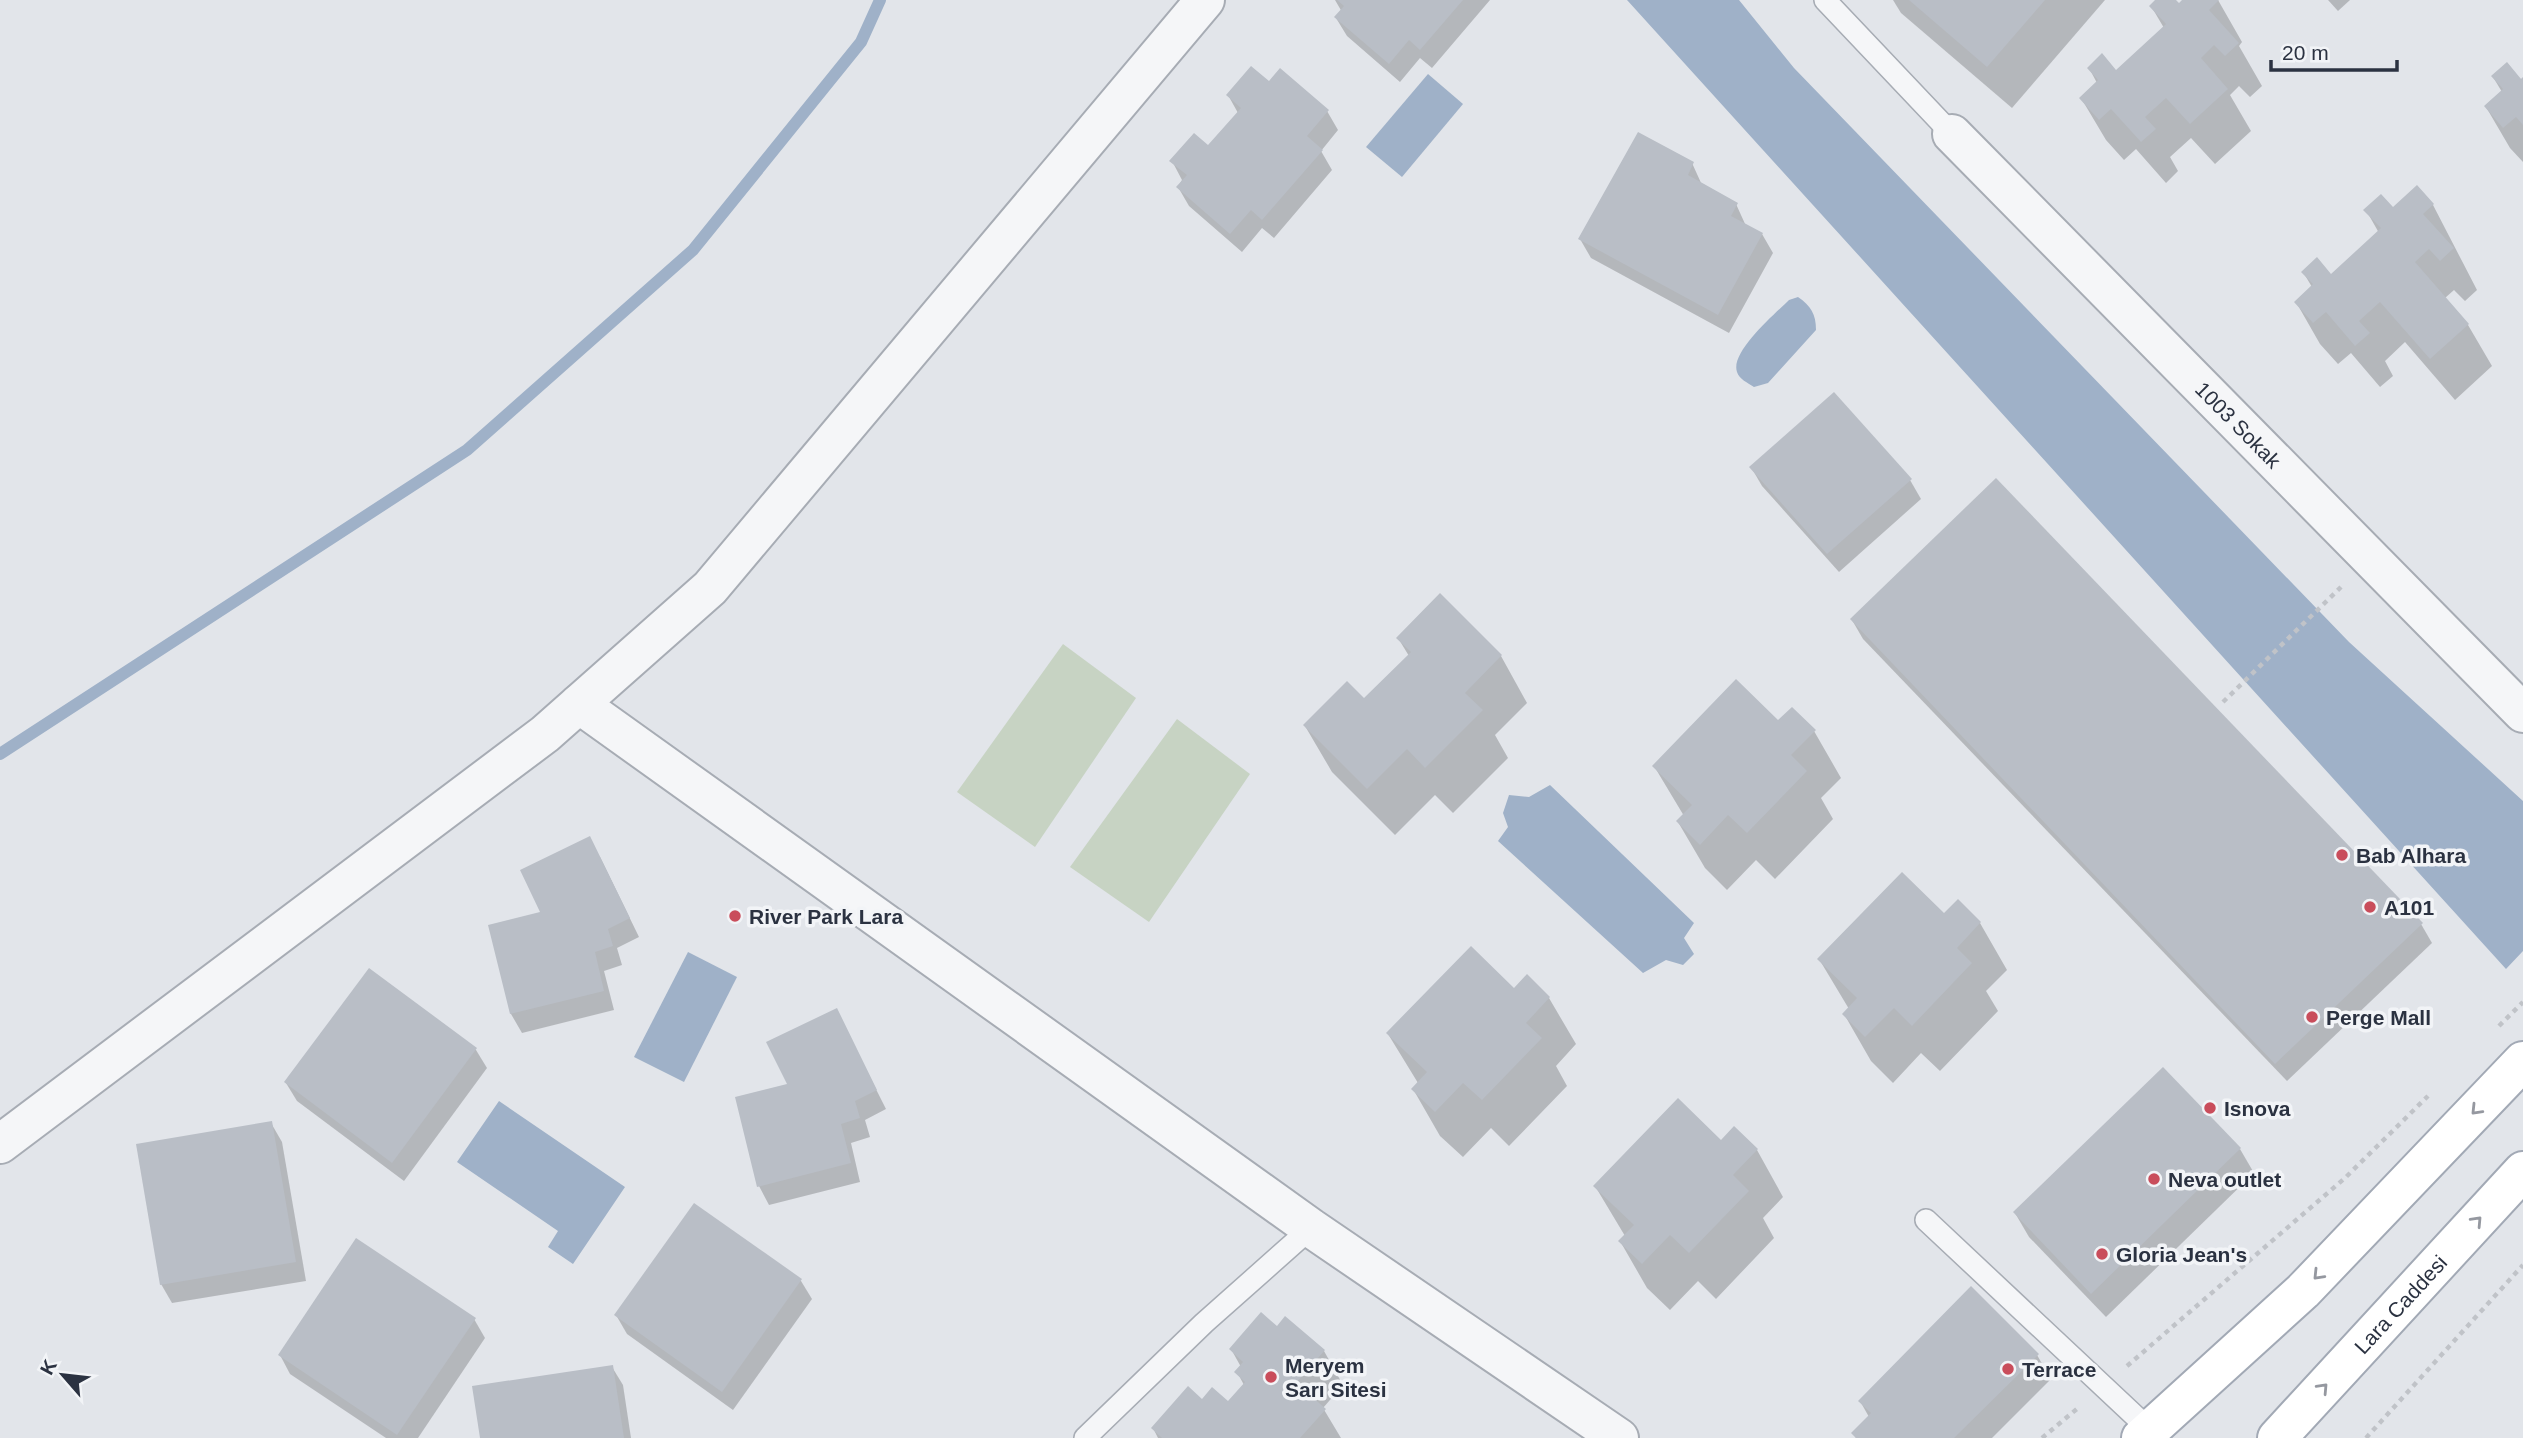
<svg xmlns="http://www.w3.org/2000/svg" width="2523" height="1438" viewBox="0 0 2523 1438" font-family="Helvetica,sans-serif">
  <rect width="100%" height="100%" fill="#e2e5ea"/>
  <g fill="#c7d3c3">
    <path d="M 1063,644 L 1136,698 L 1035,847 L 957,792 Z"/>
    <path d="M 1177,719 L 1250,774 L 1149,922 L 1070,867 Z"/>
  </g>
  <g fill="#9fb1c8">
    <path d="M 1627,0 L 1739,0 L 1794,68 L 2349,642 L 2523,801 L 2523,951 L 2506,969 Z"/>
    <path d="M 1428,74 L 1463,104 L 1402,177 L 1366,147 Z"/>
    <path d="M 1798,297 C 1811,306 1816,314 1816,330 L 1768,383 L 1754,387 C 1748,383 1739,379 1737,372 C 1730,352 1775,314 1789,300 Z"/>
    <path d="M 1550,785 L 1694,923 L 1684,938 L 1694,954 L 1683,965 L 1666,960 L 1643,973 L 1498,841 L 1508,827 L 1503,813 L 1509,795 L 1529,797 Z"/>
    <path d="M 688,952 L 737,977 L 684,1082 L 634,1057 Z"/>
    <path d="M 499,1101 L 625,1187 L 573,1264 L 548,1247 L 558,1231 L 457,1162 Z"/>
  </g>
  <g fill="#0003">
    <path d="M 1335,0 L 1490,0 L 1432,68 L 1420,58 L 1400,82 L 1347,36 L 1336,18 L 1342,12 Z"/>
    <path d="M 1893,0 L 2105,0 L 2012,108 L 1901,13 Z"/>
    <path d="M 2158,0 L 2174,0 L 2179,5 L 2185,0 L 2218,0 L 2242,42 L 2239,46 L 2262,86 L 2250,97 L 2239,86 L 2230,95 L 2251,131 L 2215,164 L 2191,138 L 2170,157 L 2178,171 L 2166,183 L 2136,149 L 2124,160 L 2106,140 L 2081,98 L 2097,83 L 2089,68 L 2116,73 L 2164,28 L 2151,6 Z"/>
    <path d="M 2328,0 L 2350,0 L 2338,11 Z"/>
    <path d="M 2493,77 L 2523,79 L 2523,162 L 2510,148 L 2486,107 L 2502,92 Z"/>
    <path d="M 1269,83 L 1327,111 L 1338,130 L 1321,151 L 1332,170 L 1274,238 L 1262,228 L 1242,252 L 1189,206 L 1178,187 L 1182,180 L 1172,161 L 1208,148 L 1238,113 L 1228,95 Z"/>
    <path d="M 1692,163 L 1702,185 L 1736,204 L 1746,226 L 1762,234 L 1773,253 L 1729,333 L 1591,258 L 1580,239 Z"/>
    <path d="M 2433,205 L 2477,290 L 2465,301 L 2454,290 L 2445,298 L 2468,325 L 2492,366 L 2455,400 L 2405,342 L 2385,361 L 2393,376 L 2380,387 L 2351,353 L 2338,364 L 2320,344 L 2296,302 L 2312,287 L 2303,272 L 2331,277 L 2379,233 L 2366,210 Z"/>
    <path d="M 1751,467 L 1910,480 L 1921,499 L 1839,572 L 1762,486 Z"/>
    <path d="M 1852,620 L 2421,924 L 2432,943 L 2287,1081 L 1863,639 Z"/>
    <path d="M 1398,638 L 1501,656 L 1527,703 L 1495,735 L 1508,758 L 1453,813 L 1435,795 L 1395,835 L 1332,772 L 1305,726 L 1364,701 L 1409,656 Z"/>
    <path d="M 1778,723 L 1814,731 L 1841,778 L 1821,798 L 1833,819 L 1775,879 L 1756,860 L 1727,890 L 1705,868 L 1678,822 L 1684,816 L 1654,766 Z"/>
    <path d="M 600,857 L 639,937 L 617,948 L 622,965 L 604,971 L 614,1010 L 522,1033 L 511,1014 L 490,927 L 543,913 Z"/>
    <path d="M 1958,902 L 1980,923 L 2007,970 L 1986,991 L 1998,1011 L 1940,1071 L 1921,1053 L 1893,1083 L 1871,1061 L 1844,1014 L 1849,1009 L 1819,959 L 1944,916 Z"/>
    <path d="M 369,971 L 476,1050 L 487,1068 L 404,1181 L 297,1101 L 286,1083 Z"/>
    <path d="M 1514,990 L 1549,998 L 1576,1044 L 1556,1066 L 1567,1086 L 1509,1146 L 1491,1128 L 1463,1157 L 1440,1136 L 1413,1089 L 1418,1083 L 1388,1034 Z"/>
    <path d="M 836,1010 L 886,1109 L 865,1120 L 870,1137 L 851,1143 L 860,1182 L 769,1205 L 759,1186 L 790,1085 Z"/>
    <path d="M 271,1123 L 282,1142 L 306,1281 L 172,1303 L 161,1284 Z"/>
    <path d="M 1734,1129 L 1757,1150 L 1783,1197 L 1763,1218 L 1774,1238 L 1716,1299 L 1698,1281 L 1670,1310 L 1647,1288 L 1620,1241 L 1625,1236 L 1595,1186 L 1721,1142 Z"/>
    <path d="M 2240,1149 L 2254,1173 L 2106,1317 L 2029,1237 L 2015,1213 Z"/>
    <path d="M 695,1205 L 801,1281 L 812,1299 L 733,1410 L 627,1334 L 616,1315 Z"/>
    <path d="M 474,1319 L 485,1338 L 418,1438 L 386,1438 L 290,1374 L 280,1355 Z"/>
    <path d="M 1277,1328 L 1324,1351 L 1343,1385 L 1323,1408 L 1341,1438 L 1158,1438 L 1153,1428 L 1202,1401 L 1228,1403 L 1244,1385 L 1237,1372 L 1241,1367 L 1231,1349 Z"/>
    <path d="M 2037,1355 L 2051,1379 L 1992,1438 L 1856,1438 L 1853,1433 L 1869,1417 L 1860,1401 Z"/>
    <path d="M 612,1367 L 623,1385 L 631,1438 L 481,1438 Z"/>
  </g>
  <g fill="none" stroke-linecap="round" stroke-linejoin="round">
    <path stroke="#9fb1c8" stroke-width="12" d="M 0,754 L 467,450 L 693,250 L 861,42 L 880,0"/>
  </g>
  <g fill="#b9bec6">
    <path d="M 1337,0 L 1463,0 L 1420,50 L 1409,40 L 1389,64 L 1334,17 L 1344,6 Z"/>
    <path d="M 1909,0 L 2045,0 L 1987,67 Z"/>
    <path d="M 2155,0 L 2176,0 L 2179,3 L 2182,0 L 2219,0 L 2209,10 L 2239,43 L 2225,56 L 2214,45 L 2201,58 L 2228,89 L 2190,124 L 2166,98 L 2145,117 L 2156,129 L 2141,142 L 2111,109 L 2099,120 L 2079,98 L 2098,80 L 2087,68 L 2102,53 L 2116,70 L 2166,24 L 2149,6 Z"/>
    <path d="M 2507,62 L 2521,79 L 2523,77 L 2523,125 L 2516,117 L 2503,128 L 2484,106 L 2503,89 L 2491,76 Z"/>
    <path d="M 1251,66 L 1269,81 L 1280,68 L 1329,110 L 1307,136 L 1323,150 L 1262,220 L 1251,210 L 1230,234 L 1176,187 L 1187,175 L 1169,161 L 1194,133 L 1208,145 L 1241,108 L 1226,95 Z"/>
    <path d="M 1638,132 L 1694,162 L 1688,175 L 1738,203 L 1731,216 L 1763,233 L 1718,315 L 1578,239 Z"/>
    <path d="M 2417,185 L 2434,204 L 2423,214 L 2454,248 L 2440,261 L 2429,249 L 2415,262 L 2469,324 L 2430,359 L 2380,302 L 2359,321 L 2370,333 L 2355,346 L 2326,312 L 2313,323 L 2294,302 L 2313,284 L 2301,272 L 2317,257 L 2331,274 L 2381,228 L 2363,210 L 2381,194 L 2393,207 Z"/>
    <path d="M 1834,392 L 1912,479 L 1827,554 L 1749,467 Z"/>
    <path d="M 1996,478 L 2423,923 L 2275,1064 L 1850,619 Z"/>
    <path d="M 1440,593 L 1502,655 L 1465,693 L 1483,710 L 1425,768 L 1407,749 L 1367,789 L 1303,725 L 1347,681 L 1364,698 L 1411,652 L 1396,638 Z"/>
    <path d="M 1736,679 L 1778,720 L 1792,707 L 1816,730 L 1791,755 L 1807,771 L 1747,833 L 1728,815 L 1700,845 L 1676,821 L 1692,805 L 1652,766 Z"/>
    <path d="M 590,836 L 630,918 L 608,929 L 613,946 L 595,952 L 604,991 L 510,1014 L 488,925 L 540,912 L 520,870 Z"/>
    <path d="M 1902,872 L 1944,913 L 1958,899 L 1981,922 L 1957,948 L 1972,963 L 1912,1026 L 1894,1008 L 1865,1037 L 1842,1014 L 1857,998 L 1817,959 Z"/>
    <path d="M 1471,946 L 1514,988 L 1527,974 L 1550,997 L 1526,1023 L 1542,1038 L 1482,1100 L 1463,1083 L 1435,1112 L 1411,1089 L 1427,1072 L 1386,1033 Z"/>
    <path d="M 369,968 L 477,1048 L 392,1163 L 284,1082 Z"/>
    <path d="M 837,1008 L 877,1090 L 855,1101 L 860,1118 L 841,1124 L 851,1163 L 757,1187 L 735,1097 L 787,1084 L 766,1042 Z"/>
    <path d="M 2163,1067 L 2241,1148 L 2091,1294 L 2013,1212 Z"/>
    <path d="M 1678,1098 L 1721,1140 L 1734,1126 L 1758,1149 L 1733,1175 L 1749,1191 L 1689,1253 L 1670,1235 L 1642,1264 L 1618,1241 L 1634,1225 L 1593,1186 Z"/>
    <path d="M 272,1121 L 296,1262 L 160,1285 L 136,1144 Z"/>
    <path d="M 694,1203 L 802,1279 L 722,1392 L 614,1315 Z"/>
    <path d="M 356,1238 L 476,1318 L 397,1435 L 278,1355 Z"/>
    <path d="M 1971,1286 L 2039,1354 L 1954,1438 L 1856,1438 L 1851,1433 L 1871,1413 L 1858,1401 Z"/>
    <path d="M 1261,1312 L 1277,1326 L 1285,1316 L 1325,1350 L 1296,1383 L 1326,1409 L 1300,1438 L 1162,1438 L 1151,1428 L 1188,1386 L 1202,1399 L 1212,1387 L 1228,1401 L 1245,1382 L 1234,1372 L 1243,1362 L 1229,1349 Z"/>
    <path d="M 613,1365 L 624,1438 L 480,1438 L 472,1386 Z"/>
  </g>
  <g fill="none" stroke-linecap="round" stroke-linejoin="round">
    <defs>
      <g id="service">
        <path d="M 1825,0 L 1952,134"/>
        <path d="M 1926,1220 L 2151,1431"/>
        <path d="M 1085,1438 L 1204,1323 L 1311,1228"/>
      </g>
      <g id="minor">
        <path id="s1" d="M 1952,134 L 2523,713"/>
        <path d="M 579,704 L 1311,1228 L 1619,1438"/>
        <path d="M 0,1144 L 545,734 L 710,588 L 1205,0"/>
      </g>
      <g id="primary">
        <path d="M 2141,1438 L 2303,1291 L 2523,1061"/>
        <path id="s2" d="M 2277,1438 L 2523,1171"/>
      </g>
    </defs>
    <use href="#service" stroke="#a7acb4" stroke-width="24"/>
    <use href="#minor" stroke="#a7acb4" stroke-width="42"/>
    <use href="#primary" stroke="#a2a9b5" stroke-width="42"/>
    <g stroke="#c0c3c8" stroke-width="4.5" stroke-dasharray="5 5" stroke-linecap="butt">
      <path d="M 2223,702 L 2341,587"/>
      <path d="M 2499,1026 L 2523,1002"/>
      <path d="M 2127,1366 L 2345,1178 L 2428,1096"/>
      <path d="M 2042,1438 L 2078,1408"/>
      <path d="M 2366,1438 L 2523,1265"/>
    </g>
    <use href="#service" stroke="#f5f6f8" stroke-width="21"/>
    <use href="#minor" stroke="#f5f6f8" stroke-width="38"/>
    <use href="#primary" stroke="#fff" stroke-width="38"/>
  </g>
  <defs><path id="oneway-chevron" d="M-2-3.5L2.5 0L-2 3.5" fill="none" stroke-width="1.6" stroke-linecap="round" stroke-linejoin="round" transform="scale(1.75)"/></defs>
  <g stroke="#9598a0">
    <use href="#oneway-chevron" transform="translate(2476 1110) rotate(134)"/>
    <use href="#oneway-chevron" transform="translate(2477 1221) rotate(-47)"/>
    <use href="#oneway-chevron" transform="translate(2318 1275) rotate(134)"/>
    <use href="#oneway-chevron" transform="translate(2323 1388) rotate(-47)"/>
  </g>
  <g fill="#c94d5b" stroke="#f2f4f7" stroke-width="2.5">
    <circle cx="2342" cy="855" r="7"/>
    <circle cx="2370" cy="907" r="7"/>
    <circle cx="735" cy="916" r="7"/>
    <circle cx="2312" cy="1017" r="7"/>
    <circle cx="2210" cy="1108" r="7"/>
    <circle cx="2154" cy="1179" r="7"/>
    <circle cx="2102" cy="1254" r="7"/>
    <circle cx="2008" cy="1369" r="7"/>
    <circle cx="1271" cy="1377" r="7"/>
  </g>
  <g text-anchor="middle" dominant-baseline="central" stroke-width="7" stroke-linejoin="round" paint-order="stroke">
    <g font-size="21" fill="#2b3241" stroke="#f2f4f7">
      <text stroke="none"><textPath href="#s1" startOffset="408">1003 Sokak</textPath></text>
      <text stroke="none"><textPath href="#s2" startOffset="182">Lara Caddesi</textPath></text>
    </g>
    <g font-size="21" font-weight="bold" fill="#2b3241" stroke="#f2f4f7" text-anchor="start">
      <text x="2356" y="855">Bab Alhara</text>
      <text x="2384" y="907">A101</text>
      <text x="749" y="916">River Park Lara</text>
      <text x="2326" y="1017">Perge Mall</text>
      <text x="2224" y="1108">Isnova</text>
      <text x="2168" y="1179">Neva outlet</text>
      <text x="2116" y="1254">Gloria Jean's</text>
      <text x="1285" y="1365">Meryem<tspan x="1285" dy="24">Sarı Sitesi</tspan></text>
      <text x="2022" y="1369">Terrace</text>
    </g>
  </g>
  <g transform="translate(63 1375) rotate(298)" stroke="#f2f4f7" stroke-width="5" paint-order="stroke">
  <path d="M0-5L12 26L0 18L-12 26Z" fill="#2b3241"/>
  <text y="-10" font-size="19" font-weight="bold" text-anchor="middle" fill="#2b3241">K</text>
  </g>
  <path d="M2271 60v10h126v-10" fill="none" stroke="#2b3241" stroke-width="3.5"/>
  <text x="2282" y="60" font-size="21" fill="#2b3241" stroke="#f2f4f7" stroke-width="5" paint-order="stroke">20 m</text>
</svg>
